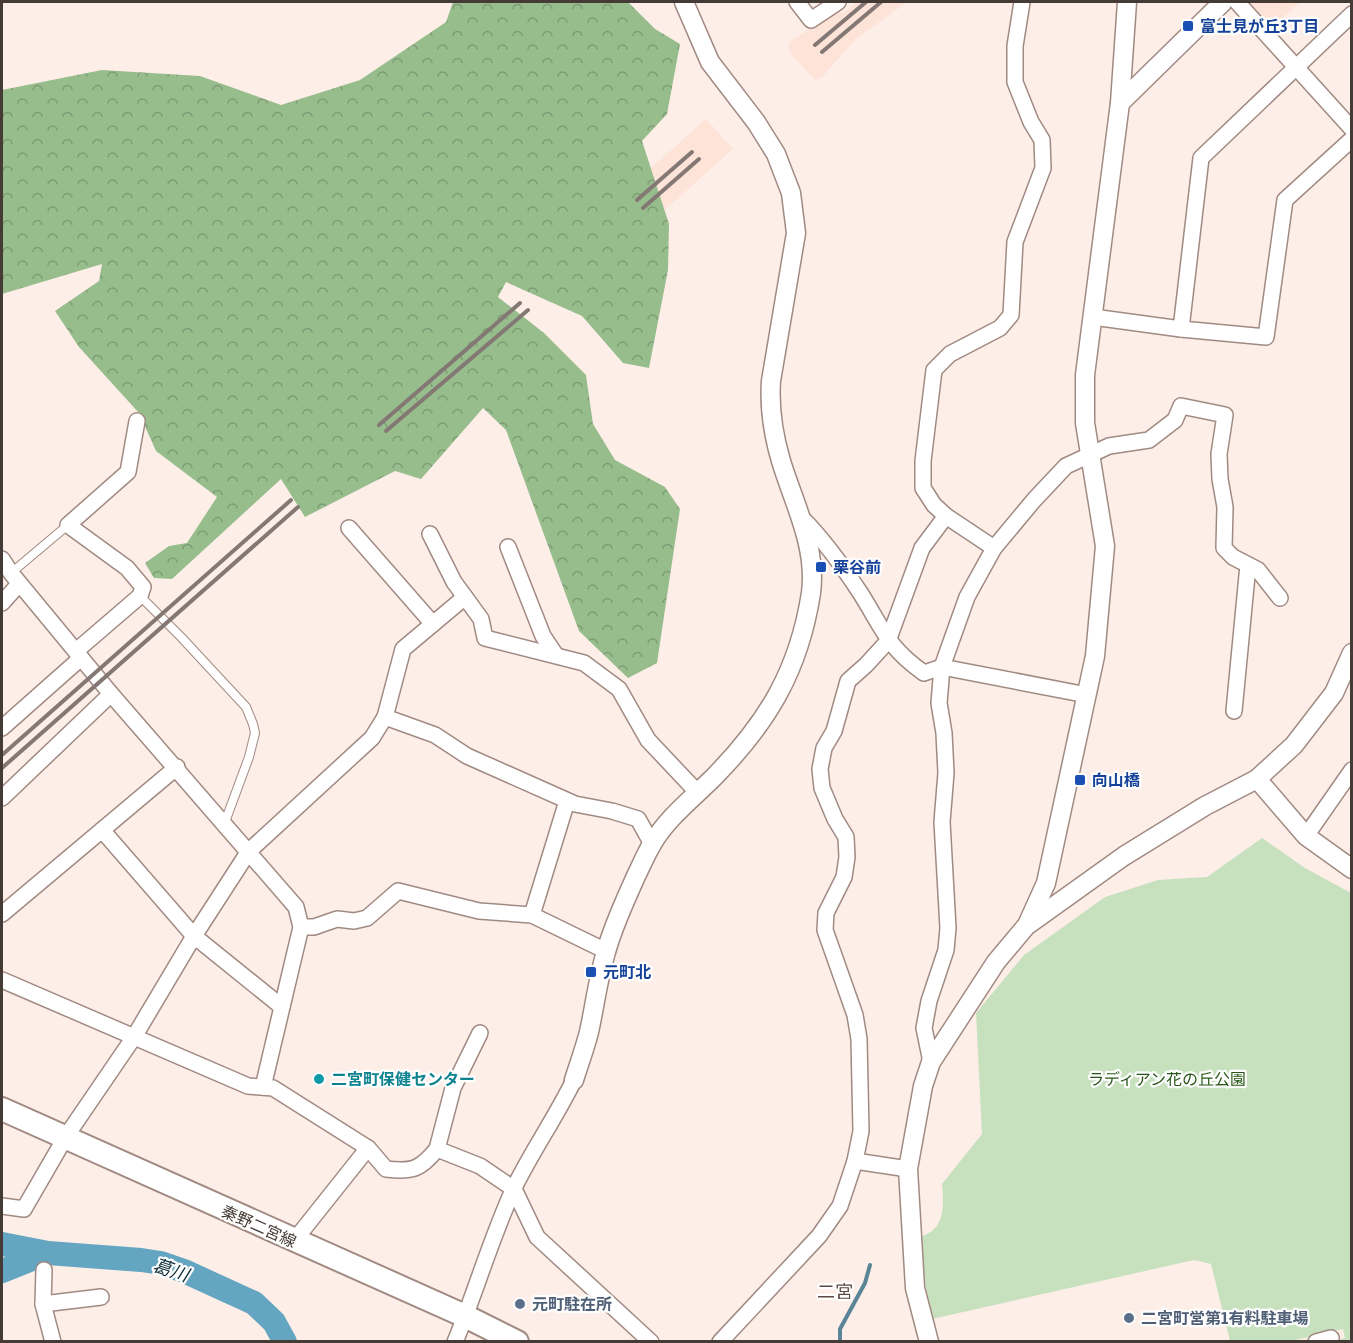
<svg xmlns="http://www.w3.org/2000/svg" width="1353" height="1343" viewBox="0 0 1353 1343" font-family="'Asap Condensed','Noto Sans JP',sans-serif">
  <defs>
    <pattern id="forest-crowns" width="20" height="18" patternUnits="userSpaceOnUse" patternTransform="scale(1.5)"><rect width="20" height="18" fill="#97bd8d"/><path d="M2 6a3 3 0 1 1 6 0M12 15a3 3 0 1 1 6 0" fill="none" stroke="#7d9b74"/></pattern>
  </defs>
  <rect width="100%" height="100%" fill="#fdeee8"/>
  <g fill="#fee3d9">
    <path d="M 856,2 L 907,2 L 856,39 L 821,78 L 815,80 L 792,55 L 788,47 L 791,41 L 829,17 L 847,10 Z"/>
    <path d="M 1247,2 L 1296,2 L 1298,4 L 1271,28 Z"/>
    <path d="M 706,119 L 733,149 L 642,230 L 615,200 Z"/>
  </g>
  <path fill="url(#forest-crowns)" d="M 453,2 L 628,2 L 655,29 L 680,44 L 667,114 L 642,141 L 669,224 L 668,270 L 649,368 L 623,363 L 582,316 L 506,282 L 498,297 L 544,333 L 586,375 L 593,424 L 615,460 L 665,487 L 680,509 L 657,663 L 628,678 L 579,631 L 506,430 L 483,408 L 421,479 L 395,471 L 305,517 L 281,479 L 172,579 L 154,578 L 145,563 L 169,546 L 187,543 L 217,497 L 156,451 L 139,413 L 79,347 L 55,311 L 99,281 L 102,264 L 2,294 L 2,90 L 102,70 L 200,76 L 281,105 L 360,80 L 446,22 Z"/>
  <path fill="#c7e1bf" d="M 1262,838 L 1305,868 L 1351,893 L 1351,1341 L 1333,1341 L 1345,1338 L 1343,1329 L 1291,1341 L 1230,1341 L 1211,1264 L 1194,1260 L 932,1319 L 923,1271 L 922,1236 C 945,1230 944,1204 942,1184 L 982,1134 L 976,1013 L 1024,955 L 1105,897 L 1158,880 L 1207,877 Z"/>
  <g fill="none" stroke-linecap="round" stroke-linejoin="round">
    <path stroke="#5a8597" stroke-width="4" d="M 840,1342 L 840,1329 L 865,1283 L 870,1265"/>
    <g stroke="#64a5c1" stroke-width="24">
      <path d="M 2,1244 L 48,1253 L 141,1260 L 161,1263 L 184,1271 L 254,1303 L 274,1322 L 285,1342"/>
      <path d="M 2,1271 L 47,1253"/>
    </g>
    <defs>
      <g id="service">
        <path d="M 11,573 L 68,525"/>
        <path d="M 140,596 L 181,637 L 246,707 L 253,724 L 255,733 L 249,757 L 225,822"/>
      </g>
      <g id="minor">
        <path d="M 797,2 L 811,20 L 838,2"/>
        <path d="M 1237,2 L 1352,129"/>
        <path d="M 1093,317 L 1181,329 L 1201,158 L 1352,14"/>
        <path d="M 1181,329 L 1266,337 L 1285,200 L 1352,139"/>
        <path d="M 802,518 C 824,540 844,568 861,594 C 883,629 888,648 924,673 L 942,667 L 1087,695"/>
        <path d="M 349,528 L 433,624"/>
        <path d="M 430,534 L 454,582 L 481,619 L 485,638 L 584,663 L 619,689 L 648,740 L 698,793"/>
        <path d="M 508,547 L 543,636 L 555,654"/>
        <path d="M 994,548 L 946,516 L 934,505 L 923,488 L 923,461 L 934,370 L 950,354 L 1000,328 L 1011,315 L 1015,242 L 1043,168 L 1042,140 L 1031,122 L 1015,82 L 1015,46 L 1022,2"/>
        <path d="M 2,559 L 11,573 L 111,694 L 296,907 L 301,927 L 263,1087"/>
        <path d="M 2,603 L 19,584"/>
        <path d="M 76,651 L 140,596 L 143,587 L 127,568 L 68,525 L 128,472 L 137,421"/>
        <path d="M 1234,711 L 1248,565"/>
        <path d="M 385,717 L 403,649 L 465,597"/>
        <path d="M 2,728 L 81,658"/>
        <path d="M 2,798 L 111,694"/>
        <path d="M 102,830 L 194,936 L 282,1007"/>
        <path d="M 1306,836 L 1352,770"/>
        <path d="M 2,914 L 177,767"/>
        <path d="M 532,915 L 567,801"/>
        <path d="M 301,927 L 314,927 L 337,919 L 354,921 L 367,918 L 398,891 L 479,911 L 532,915 L 606,951"/>
        <path d="M 2,980 L 248,1086 L 273,1088 L 368,1148 L 294,1241"/>
        <path d="M 931,1062 L 924,1028 L 929,1001 L 946,950 L 948,928 L 942,822 L 946,773 L 944,733 L 939,703 L 942,667 L 967,597 L 994,548 L 1034,500 L 1066,466 L 1109,446 L 1149,440 L 1175,420 L 1181,406 L 1225,415 L 1219,454 L 1220,479 L 1225,507 L 1224,548 L 1233,557 L 1258,570 L 1280,598"/>
        <path d="M 368,1148 L 386,1169 C 412,1172 420,1170 437,1149 L 480,1166 L 514,1189 L 537,1237 L 651,1342"/>
        <path d="M 437,1149 L 453,1088 L 480,1033"/>
        <path d="M 855,1161 L 908,1169"/>
        <path d="M 2,1206 L 24,1209 L 65,1138 L 134,1037 L 194,936 L 249,851 L 372,738 L 385,717 L 435,735 L 467,756 L 575,804 L 612,811 L 638,819 L 652,844"/>
        <path d="M 44,1270 L 43,1304 L 53,1342"/>
        <path d="M 43,1304 L 101,1297"/>
        <path d="M 455,1342 C 476,1291 491,1238 514,1188 C 532,1151 556,1117 574,1080"/>
        <path d="M 720,1342 L 819,1236 L 840,1206 L 855,1161 L 861,1131 L 859,1039 L 855,1015 L 825,930 L 826,913 L 844,877 L 847,857 L 846,837 L 835,819 L 822,788 L 820,769 L 824,748 L 834,731 L 848,681 L 866,665 L 888,641 L 922,548 L 946,516"/>
        <path d="M 1316,1342 L 1331,1338"/>
      </g>
      <g id="tertiary">
        <path d="M 1120,103 L 1223,2"/>
        <path d="M 1257,779 L 1306,836 L 1352,869"/>
        <path d="M 1029,924 L 1124,856 L 1205,806 L 1257,779 L 1294,745 L 1334,693 L 1352,653"/>
        <path d="M 574,1080 C 579,1064 585,1048 589,1032 C 595,1005 598,978 606,952 C 613,926 625,901 636,876 C 641,866 646,854 652,844 C 667,818 693,798 714,777 C 768,722 799,670 811,593 C 817,546 794,504 781,461 C 773,434 769,409 771,381 L 796,233 L 791,193 L 776,154 L 756,122 L 710,62 L 684,2"/>
        <path d="M 929,1342 L 915,1288 L 908,1169 L 923,1086 L 931,1062 L 996,962 L 1027,925 L 1046,883 L 1095,656 L 1105,546 L 1085,423 L 1085,375 L 1120,103 L 1127,2"/>
      </g>
      <path id="primary" d="M 2,1109 L 465,1316 L 517,1342"/>
    </defs>
    <use href="#service" stroke="#a18a82" stroke-width="10"/>
    <use href="#minor" stroke="#a18a82" stroke-width="18"/>
    <use href="#tertiary" stroke="#a18a82" stroke-width="21"/>
    <use href="#primary" stroke="#a18a82" stroke-width="26"/>
    <use href="#service" stroke="#fff" stroke-width="8"/>
    <use href="#minor" stroke="#fff" stroke-width="15"/>
    <use href="#tertiary" stroke="#fff" stroke-width="18"/>
    <use href="#primary" stroke="#fff" stroke-width="22"/>
    <g stroke="#837873" stroke-width="4">
      <path d="M 815,45 L 866,2"/>
      <path d="M 822,52 L 881,2"/>
      <path d="M 637,200 L 692,152"/>
      <path d="M 643,208 L 699,159"/>
      <path d="M 379,425 L 520,303"/>
      <path d="M 386,431 L 528,310"/>
      <path d="M 2,755 L 291,500"/>
      <path d="M 2,768 L 298,507"/>
    </g>
  </g>
  <g fill="#1a4fb4" stroke="#fefefe" stroke-width="2">
    <rect x="1182" y="20" width="12" height="12" rx="3"/>
    <rect x="815" y="561" width="12" height="12" rx="3"/>
    <rect x="1074" y="774" width="12" height="12" rx="3"/>
    <rect x="585" y="966" width="12" height="12" rx="3"/>
  </g>
  <circle fill="#0f9aa8" stroke="#fefefe" stroke-width="2" cx="319" cy="1079" r="6"/>
  <g fill="#5c6f8a" stroke="#fefefe" stroke-width="2">
    <circle cx="520" cy="1304" r="6"/>
    <circle cx="1129" cy="1318" r="6"/>
  </g>
  <g text-anchor="middle" dominant-baseline="central" stroke-width="4.5" stroke-linejoin="round" paint-order="stroke">
    <g font-size="16" font-weight="bold" fill="#164399" stroke="#fefefe" text-anchor="start">
      <text x="1200" y="26">富士見が丘3丁目</text>
      <text x="833" y="567">栗谷前</text>
      <text x="1092" y="780">向山橋</text>
      <text x="603" y="972">元町北</text>
    </g>
    <g font-size="16" font-weight="bold" fill="#0d838f" stroke="#fefefe" text-anchor="start">
      <text x="331" y="1079">二宮町保健センター</text>
    </g>
    <g font-size="16" fill="#275716" stroke="#fefefe">
      <text x="1167" y="1079">ラディアン花の丘公園</text>
    </g>
    <g font-size="16" fill="#443a36" stroke="#fefefe">
      <text transform="translate(259 1226) rotate(24)">秦野二宮線</text>
    </g>
    <g font-size="16" font-weight="bold" fill="#4e5e75" stroke="#fefefe" text-anchor="start">
      <text x="532" y="1304">元町駐在所</text>
      <text x="1141" y="1318">二宮町営第1有料駐車場</text>
    </g>
    <g font-size="18" font-style="italic" fill="#0e2d3a" stroke="#fefefe">
      <text transform="translate(171 1270) rotate(18)">葛川</text>
    </g>
    <g font-size="18" fill="#5d4941" stroke="#fefefe">
      <text x="835" y="1291">二宮</text>
    </g>
  </g>
  <rect width="1353" height="1343" fill="none" stroke="#443a36" stroke-width="6"/>
</svg>
